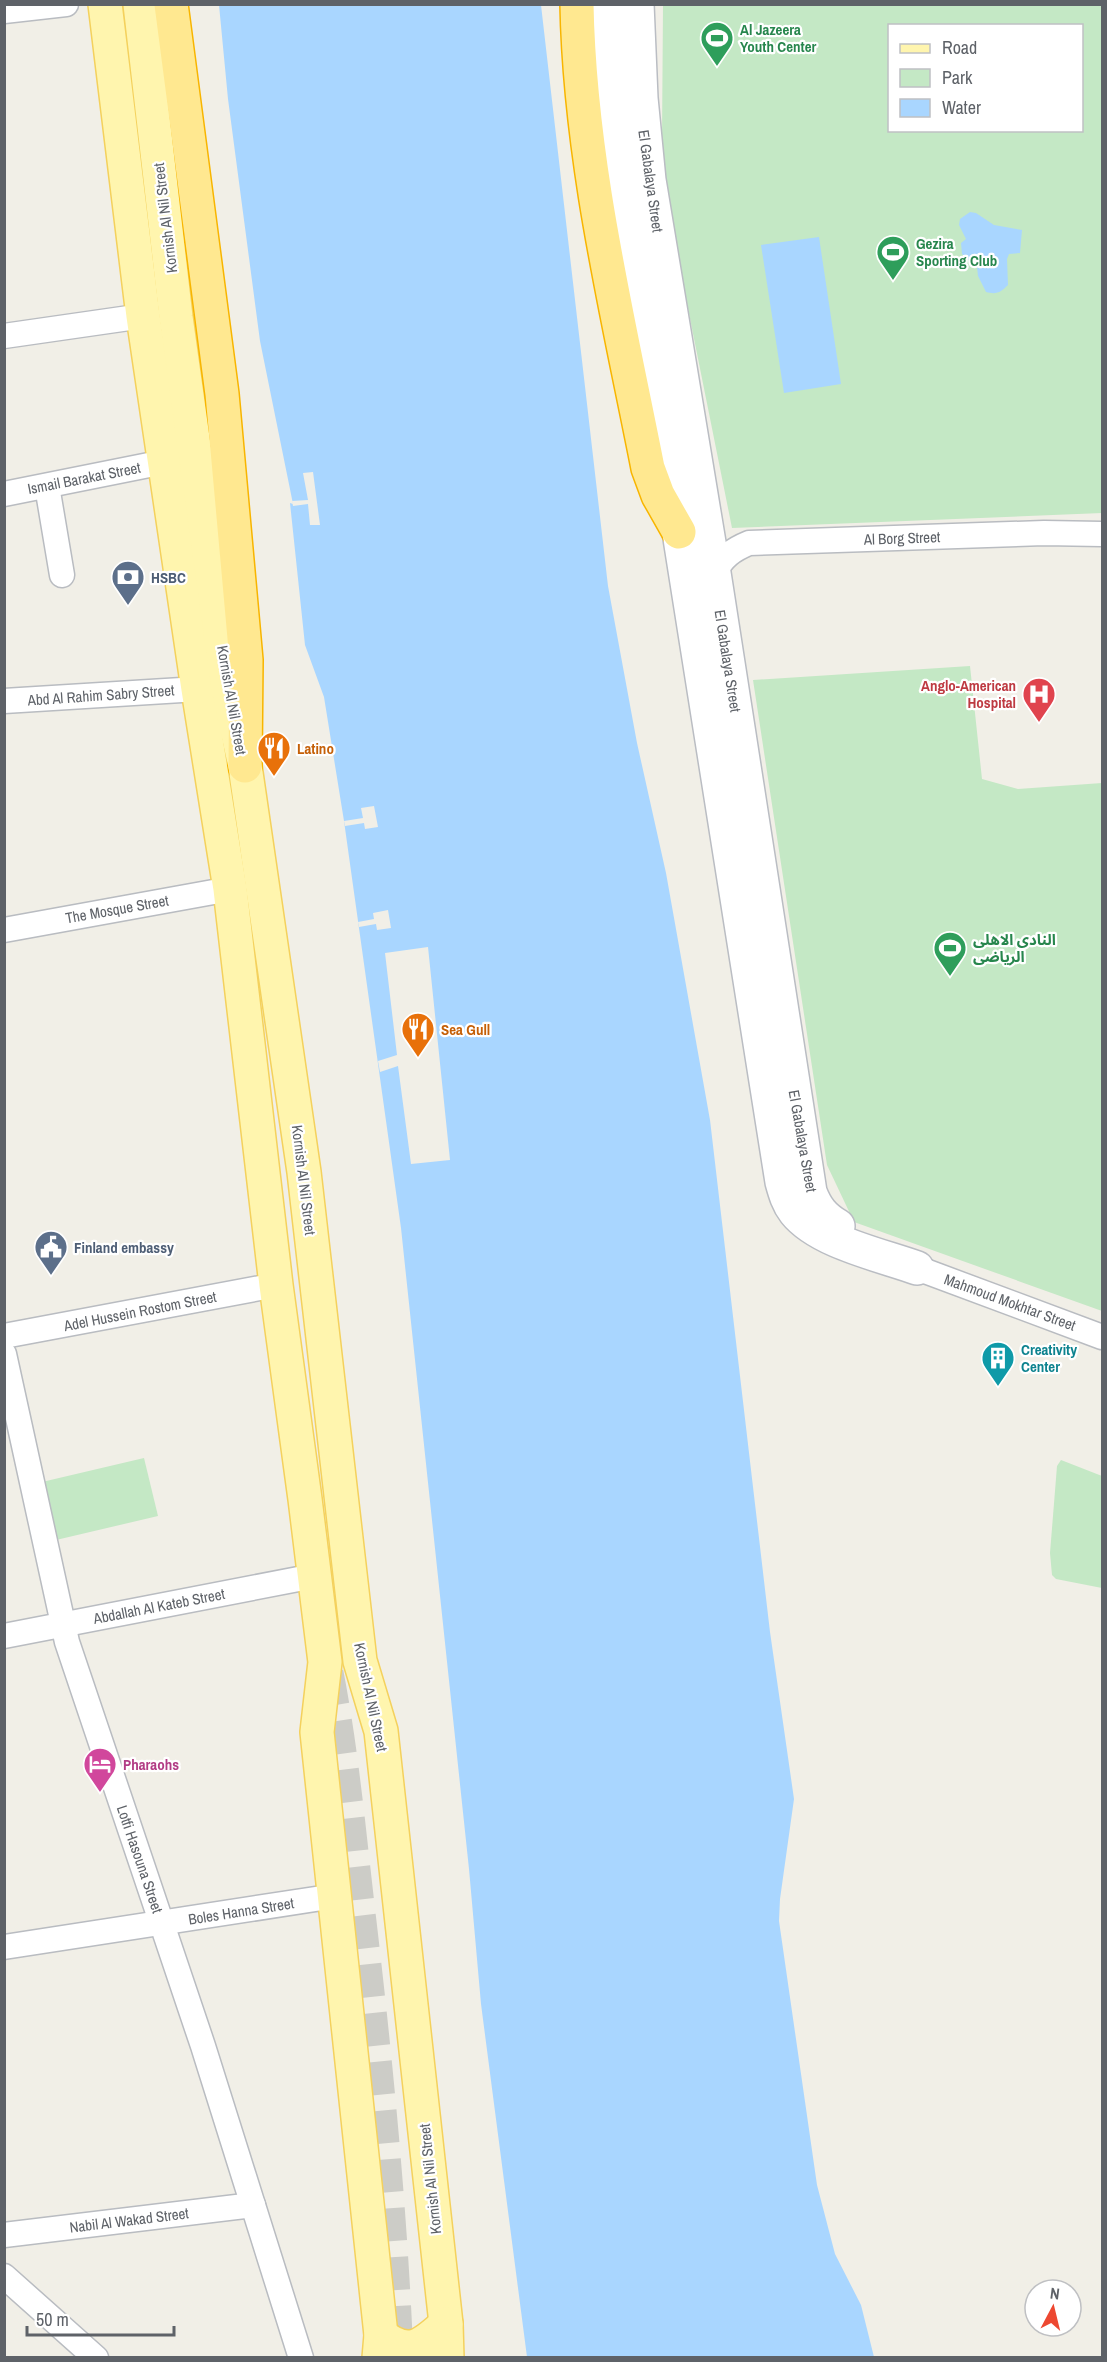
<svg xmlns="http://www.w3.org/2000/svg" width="1107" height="2362" viewBox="0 0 1107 2362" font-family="'Archivo Narrow','Noto Sans Arabic',sans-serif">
  <rect width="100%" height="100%" fill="#f1efe7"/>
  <g fill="#c4e8c5" fill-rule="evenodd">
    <path d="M 663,5 L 1102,5 L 1102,513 L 732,528 L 667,204 L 662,138 ZM 890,26 L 1082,26 L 1082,130 L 890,130 Z"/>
    <path d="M 970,666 L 982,779 L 1018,789 L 1102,783 L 1102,1311 L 854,1222 L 827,1165 L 753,680 Z"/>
    <path d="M 144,1458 L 158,1516 L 56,1540 L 42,1482 Z"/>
    <path d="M 1061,1460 L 1102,1476 L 1102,1588 L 1056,1579 L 1052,1575 L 1050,1553 L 1057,1466 Z"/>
  </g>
  <g fill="#a9d6ff">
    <path d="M 219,5 L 541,5 L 608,586 L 637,743 L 666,873 L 710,1120 L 770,1632 L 794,1799 L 780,1899 L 779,1921 L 817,2185 L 835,2254 L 861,2305 L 874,2357 L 527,2357 L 481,2004 L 469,1869 L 401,1228 L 344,821 L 324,697 L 305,645 L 290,503 L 293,504 L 260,341 L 228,99 Z"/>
    <path d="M 970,212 L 976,213 L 994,225 L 1022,230 L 1020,253 L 1009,254 L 1007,259 L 1008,285 C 1001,292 997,295 986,292 L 978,276 L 977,267 L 962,254 L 961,243 L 966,239 L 959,225 L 960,219 Z"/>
    <path d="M 819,237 L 841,384 L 784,393 L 761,245 Z"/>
  </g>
  <g fill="#f1efe7">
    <path d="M 313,472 L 320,525 L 310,525 L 308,504 L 293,506 L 292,501 L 308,500 L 303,473 Z"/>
    <path d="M 374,806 L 378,827 L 365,829 L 364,823 L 345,826 L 344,821 L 363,818 L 361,808 Z"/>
    <path d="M 388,910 L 391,928 L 377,930 L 376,924 L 359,927 L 358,922 L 374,919 L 373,913 Z"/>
    <path d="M 428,947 L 450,1160 L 411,1164 L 398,1066 L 380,1072 L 378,1061 L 397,1055 L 385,953 Z"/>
  </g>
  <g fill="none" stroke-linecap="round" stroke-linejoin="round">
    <path stroke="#ccccc7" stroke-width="33" stroke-dasharray="33 16" stroke-linecap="butt" d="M 327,1673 C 343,1755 350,1839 360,1922 C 377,2067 391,2212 397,2358"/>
    <defs>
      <g id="street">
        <path d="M 4,11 L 66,4"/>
        <path d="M 4,336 L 143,316"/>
        <path d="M 47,486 L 62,575"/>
        <path d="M 4,494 L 164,462"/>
        <path d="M 714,573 C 723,557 732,550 749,543 L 1044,533 L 1102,534"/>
        <path d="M 4,701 L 198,689"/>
        <path d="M 4,930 L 230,889"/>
        <path d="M 917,1268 L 1102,1337"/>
        <path d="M 4,1336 L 276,1285"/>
        <path d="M 4,1354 L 67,1642 L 203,2046 L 301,2358"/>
        <path d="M 4,1636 L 314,1576"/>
        <path d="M 4,1947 L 335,1896"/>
        <path d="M 4,2235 L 253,2205"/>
        <path d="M 4,2276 L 96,2358"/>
      </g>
      <g id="secondary">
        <path d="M 606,4 L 614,154 L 679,532 L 782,1182 C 785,1193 788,1203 795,1212 C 819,1242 881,1255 917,1268"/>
        <path d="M 637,4 L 641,98 L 649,180 L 714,573 L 810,1192 C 816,1208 823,1217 838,1226"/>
      </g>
      <g id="primary">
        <path d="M 105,4 L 143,316 L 198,689 L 230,889 L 276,1285 L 305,1499 L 325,1662 L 317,1732 L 381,2335 L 379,2358"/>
        <path d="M 140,4 L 176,317 L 228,688 L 245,766 L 304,1172 L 360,1661 L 381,1731 L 446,2324 L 447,2358"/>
        <path d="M 381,2335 C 409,2358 423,2345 446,2324"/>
      </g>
      <g id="highway">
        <path d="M 171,4 L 222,394 L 246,660 L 245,766"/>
        <path d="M 577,4 C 580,161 618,315 648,468 L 658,495 L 679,532"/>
      </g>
    </defs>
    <use href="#street" stroke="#b9bcc1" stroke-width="27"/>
    <use href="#secondary" stroke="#babdc3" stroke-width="36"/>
    <use href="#primary" stroke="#f4d15d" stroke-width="36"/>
    <use href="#highway" stroke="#f8b500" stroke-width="36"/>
    <use href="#street" stroke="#fff" stroke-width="24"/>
    <use href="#secondary" stroke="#fff" stroke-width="33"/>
    <use href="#primary" stroke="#fff5ae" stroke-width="33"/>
    <use href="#highway" stroke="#ffe890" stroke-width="33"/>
  </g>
  <defs>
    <symbol id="stadium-pin" viewBox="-11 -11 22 30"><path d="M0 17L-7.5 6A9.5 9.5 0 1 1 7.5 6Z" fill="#2e9e5b" stroke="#fff"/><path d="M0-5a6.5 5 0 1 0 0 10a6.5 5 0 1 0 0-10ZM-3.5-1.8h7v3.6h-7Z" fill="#fff"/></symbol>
    <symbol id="bank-pin" viewBox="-11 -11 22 30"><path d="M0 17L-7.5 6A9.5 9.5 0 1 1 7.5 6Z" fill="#5c6f8a" stroke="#fff"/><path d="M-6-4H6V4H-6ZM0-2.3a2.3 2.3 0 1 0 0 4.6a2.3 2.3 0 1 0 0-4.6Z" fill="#fff"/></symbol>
    <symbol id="hospital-pin" viewBox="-11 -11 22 30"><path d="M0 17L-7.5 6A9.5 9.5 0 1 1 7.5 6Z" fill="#e0444e" stroke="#fff"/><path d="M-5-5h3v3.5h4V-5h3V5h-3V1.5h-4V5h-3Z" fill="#fff"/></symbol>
    <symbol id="restaurant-pin" viewBox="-11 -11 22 30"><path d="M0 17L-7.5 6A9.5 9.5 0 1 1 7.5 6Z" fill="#e8710a" stroke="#fff"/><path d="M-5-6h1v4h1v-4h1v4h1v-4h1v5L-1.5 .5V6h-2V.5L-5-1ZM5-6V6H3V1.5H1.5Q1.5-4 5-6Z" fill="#fff"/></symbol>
    <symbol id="civic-pin" viewBox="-11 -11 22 30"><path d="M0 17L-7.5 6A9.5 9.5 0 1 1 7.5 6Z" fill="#5c6f8a" stroke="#fff"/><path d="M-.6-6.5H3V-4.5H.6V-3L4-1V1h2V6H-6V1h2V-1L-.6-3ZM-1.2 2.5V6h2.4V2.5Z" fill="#fff"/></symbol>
    <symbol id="building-pin" viewBox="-11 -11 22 30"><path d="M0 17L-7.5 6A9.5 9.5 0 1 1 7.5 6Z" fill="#0f9aa8" stroke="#fff"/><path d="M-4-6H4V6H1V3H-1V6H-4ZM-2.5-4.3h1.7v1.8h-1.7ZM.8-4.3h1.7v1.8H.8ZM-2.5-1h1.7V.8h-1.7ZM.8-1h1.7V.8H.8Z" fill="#fff"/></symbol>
    <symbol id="hotel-pin" viewBox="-11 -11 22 30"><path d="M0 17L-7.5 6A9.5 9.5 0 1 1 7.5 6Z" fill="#d1479c" stroke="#fff"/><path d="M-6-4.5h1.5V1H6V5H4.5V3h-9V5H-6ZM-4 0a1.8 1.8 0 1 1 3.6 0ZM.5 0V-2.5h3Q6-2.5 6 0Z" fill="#fff"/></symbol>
  </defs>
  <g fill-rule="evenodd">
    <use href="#stadium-pin" x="698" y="19" width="38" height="52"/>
    <use href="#stadium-pin" x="874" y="233" width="38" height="52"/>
    <use href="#bank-pin" x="109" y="558" width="38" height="52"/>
    <use href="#hospital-pin" x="1020" y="675" width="38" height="52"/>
    <use href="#restaurant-pin" x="255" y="729" width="38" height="52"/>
    <use href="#stadium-pin" x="931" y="929" width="38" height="52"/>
    <use href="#restaurant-pin" x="399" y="1010" width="38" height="52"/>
    <use href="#civic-pin" x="32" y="1228" width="38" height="52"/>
    <use href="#building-pin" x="979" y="1339" width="38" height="52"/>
    <use href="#hotel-pin" x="81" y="1745" width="38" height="52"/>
  </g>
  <g text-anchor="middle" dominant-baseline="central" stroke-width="4.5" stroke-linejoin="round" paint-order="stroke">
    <g font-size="15" font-weight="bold" fill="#27864d" stroke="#fff" text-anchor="start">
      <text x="740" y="29">Al Jazeera<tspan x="740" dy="17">Youth Center</tspan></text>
      <text x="916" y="243">Gezira<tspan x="916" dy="17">Sporting Club</tspan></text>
      <text x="973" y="939">النادى الاهلى<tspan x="973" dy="17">الرياضى</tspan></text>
    </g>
    <g font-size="15" fill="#5e6268" stroke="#fff">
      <text transform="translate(651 181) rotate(82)">El Gabalaya Street</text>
      <text transform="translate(165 218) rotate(-97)">Kornish Al Nil Street</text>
      <text transform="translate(84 478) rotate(-11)">Ismail Barakat Street</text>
      <text transform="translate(902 538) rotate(-2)">Al Borg Street</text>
      <text transform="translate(728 661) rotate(81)">El Gabalaya Street</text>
      <text transform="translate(101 695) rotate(-4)">Abd Al Rahim Sabry Street</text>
      <text transform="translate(232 700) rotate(80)">Kornish Al Nil Street</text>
      <text transform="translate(117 909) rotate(-10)">The Mosque Street</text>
      <text transform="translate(803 1141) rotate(80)">El Gabalaya Street</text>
      <text transform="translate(304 1180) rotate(83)">Kornish Al Nil Street</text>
      <text transform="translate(1010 1302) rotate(20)">Mahmoud Mokhtar Street</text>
      <text transform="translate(140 1311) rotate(-11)">Adel Hussein Rostom Street</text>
      <text transform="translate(159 1606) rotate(-11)">Abdallah Al Kateb Street</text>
      <text transform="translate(371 1697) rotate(78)">Kornish Al Nil Street</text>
      <text transform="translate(140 1859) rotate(71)">Lotfi Hasouna Street</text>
      <text transform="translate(241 1911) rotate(-9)">Boles Hanna Street</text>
      <text transform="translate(430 2179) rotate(-96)">Kornish Al Nil Street</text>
      <text transform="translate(129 2220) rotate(-7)">Nabil Al Wakad Street</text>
    </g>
    <g font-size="15" font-weight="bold" fill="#4e5e75" stroke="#fff" text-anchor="start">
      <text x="151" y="577">HSBC</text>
      <text x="74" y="1247">Finland embassy</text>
    </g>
    <g font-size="15" font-weight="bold" fill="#be3a42" stroke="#fff" text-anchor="end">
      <text x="1016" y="685">Anglo-American<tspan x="1016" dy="17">Hospital</tspan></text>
    </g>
    <g font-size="15" font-weight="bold" fill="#c56008" stroke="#fff" text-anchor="start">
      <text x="297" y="748">Latino</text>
      <text x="441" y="1029">Sea Gull</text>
    </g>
    <g font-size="15" font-weight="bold" fill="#0d838f" stroke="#fff" text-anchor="start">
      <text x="1021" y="1349">Creativity<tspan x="1021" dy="17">Center</tspan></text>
    </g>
    <g font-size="15" font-weight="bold" fill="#b23c85" stroke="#fff" text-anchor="start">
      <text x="123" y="1764">Pharaohs</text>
    </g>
  </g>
  <rect width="1107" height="2362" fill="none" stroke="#5e6268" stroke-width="12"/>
  <rect x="888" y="24" width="195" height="108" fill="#ffffff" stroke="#bfc0c3" stroke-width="1.5"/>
  <rect x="900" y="44" width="30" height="9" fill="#fff5ae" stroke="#bfc0c3" stroke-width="1.5"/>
  <text x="942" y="54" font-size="18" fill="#5e6268">Road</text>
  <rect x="900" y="69" width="30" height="18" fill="#c4e8c5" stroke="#bfc0c3" stroke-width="1.5"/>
  <text x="942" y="84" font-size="18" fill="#5e6268">Park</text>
  <rect x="900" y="99" width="30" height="18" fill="#a9d6ff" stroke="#bfc0c3" stroke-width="1.5"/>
  <text x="942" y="114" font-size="18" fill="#5e6268">Water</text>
  <g transform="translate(1053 2308) rotate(7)"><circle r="28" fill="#ffffff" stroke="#bfc0c3" stroke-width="1.5"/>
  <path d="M0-4.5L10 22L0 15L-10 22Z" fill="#ed4831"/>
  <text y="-9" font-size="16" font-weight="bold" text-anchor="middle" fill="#5e6268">N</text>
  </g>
  <path d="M27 2326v9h147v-9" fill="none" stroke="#5e6268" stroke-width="3"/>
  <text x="36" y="2326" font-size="18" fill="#5e6268" stroke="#ffffff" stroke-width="4.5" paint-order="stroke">50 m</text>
</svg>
